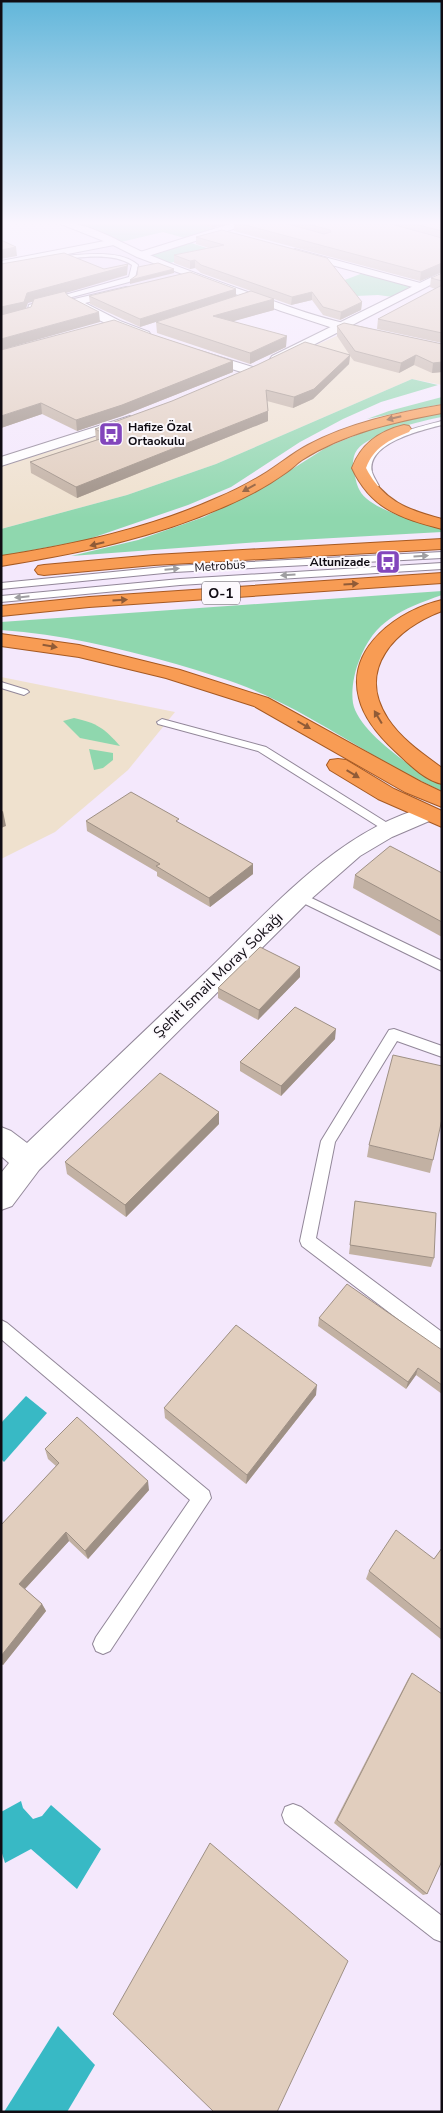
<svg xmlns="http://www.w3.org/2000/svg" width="443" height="2113" viewBox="0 0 443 2113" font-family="'Nunito Sans',sans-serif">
  <rect width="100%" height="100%" fill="#f4e8fc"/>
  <g fill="#efe1ce">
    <path d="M 348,331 L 442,354 L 442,385 L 412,379 L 216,464 L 127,495 L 1,529 L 1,457 L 78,440 L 179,405 Z"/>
    <path d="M 1,677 L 175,712 L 128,770 L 55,832 L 1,859 Z"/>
  </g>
  <path fill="#eadaf4" d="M 112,246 L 190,275 L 1,323 L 1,267 Z"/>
  <g fill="#8fd7ae">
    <path d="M 68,222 L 196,222 L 220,229 L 188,239 L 163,232 L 121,242 Z"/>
    <path d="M 185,241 L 213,250 L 167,264 L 141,255 Z"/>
    <path d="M 363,273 L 411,286 L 393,297 L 378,295 L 334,297 L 329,286 Z"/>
    <path d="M 412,379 L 438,385 L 381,402 L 343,419 L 300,442 L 231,487 L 188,505 L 86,540 L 1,556 L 1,529 L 127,495 L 216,464 Z"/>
    <path d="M 442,397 L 442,404 L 367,419 L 389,411 Z"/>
    <path d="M 442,412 L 442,417 C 421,421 370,433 357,450 C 352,456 352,469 355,476 C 356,481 357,486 360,491 C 369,509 422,524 442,528 L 442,532 L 261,542 L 71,556 L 138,540 L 204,517 L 267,485 L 327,447 L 371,429 L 396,421 Z"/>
    <path d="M 442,591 L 442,595 C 402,609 374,620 359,661 C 354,673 351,690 353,703 C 358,732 417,772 442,784 L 442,791 C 381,764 326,723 265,695 C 237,682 206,673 176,664 C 118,648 61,634 1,630 L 1,622 Z"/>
    <path d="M 74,718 C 97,723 104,728 120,746 L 80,738 L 63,721 Z"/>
    <path d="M 89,749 L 113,753 L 113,760 L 103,768 L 94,770 Z"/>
  </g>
  <g fill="#38b9c5">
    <path d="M 26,1396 L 47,1413 L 4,1462 L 1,1459 L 1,1423 Z"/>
    <path d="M 21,1801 L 23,1808 L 33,1819 L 42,1816 L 51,1805 L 101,1849 L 77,1889 L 31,1849 L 5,1863 L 1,1850 L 1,1812 Z"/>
    <path d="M 58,2026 L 95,2065 L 67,2112 L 4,2112 Z"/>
  </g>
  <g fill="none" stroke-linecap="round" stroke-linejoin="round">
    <defs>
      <g id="service">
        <path d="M 74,255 C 94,254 122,251 138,265 L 135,278 L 129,282 L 34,307 L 32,315 L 1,323 L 1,319 L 27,313 L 29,305 L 129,277 L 132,265 C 113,252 78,257 56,261 L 53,259 Z"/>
        <path d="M 442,421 L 442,425 C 422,430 366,443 372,472 C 373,476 377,482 379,486 L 372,488 C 369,483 365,476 364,470 C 363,439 418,427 442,421 Z"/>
        <path d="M 442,552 L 442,558 L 174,572 L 1,589 L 1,583 L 174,566 Z"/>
        <path d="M 442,563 L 442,569 L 180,585 L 1,602 L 1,596 L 180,579 Z"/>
        <path d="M 1,682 L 27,690 L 29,692 L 24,695 L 1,688 Z"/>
        <path d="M 162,719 L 266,747 L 397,829 L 395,832 L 387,832 L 258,751 L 158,724 L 157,722 Z"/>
        <path d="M 299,892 L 442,961 L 442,971 L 295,899 L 293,896 L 295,893 Z"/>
        <path d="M 394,1029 L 442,1046 L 442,1057 L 397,1041 L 335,1142 L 316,1238 L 442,1332 L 442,1350 L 436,1348 L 302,1246 L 300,1241 L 321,1141 L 389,1030 Z"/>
        <path d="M 1,1320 L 7,1323 L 209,1491 L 211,1498 L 110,1651 L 103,1654 L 96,1651 L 93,1644 L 96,1637 L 190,1500 L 1,1339 Z"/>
        <path d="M 293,1804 L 301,1807 L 442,1916 L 442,1942 L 434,1939 L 285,1823 L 282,1815 L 285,1807 Z"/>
      </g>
      <g id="minor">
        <path d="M 236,222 L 251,222 L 249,224 L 145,257 L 137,257 L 136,255 L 137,253 Z"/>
        <path d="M 115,239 L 120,242 L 119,244 L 1,267 L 1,261 Z"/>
        <path d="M 295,249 L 424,284 L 426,286 L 420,289 L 291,254 L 290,252 Z"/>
        <path d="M 126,287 L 130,288 L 132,290 L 130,292 L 85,303 L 120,321 L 149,332 L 151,335 L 149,338 C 138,340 77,311 68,302 L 70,300 Z"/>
        <path d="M 197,350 L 256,368 L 257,371 L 251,375 L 193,357 L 191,354 L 193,351 Z"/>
        <path d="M 426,807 L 434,809 L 437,814 L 434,819 L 392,837 L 360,856 L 311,899 L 39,1170 L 12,1206 L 1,1210 L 1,1173 L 9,1163 L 1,1156 L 1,1127 L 11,1131 L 27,1143 C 86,1086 146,1030 205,973 C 268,912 338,830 426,807 Z"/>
      </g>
      <g id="tertiary">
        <path d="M 442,272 L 442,279 L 280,362 L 272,362 L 270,359 L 272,356 Z"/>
        <path d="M 130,416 L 137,420 L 135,423 L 1,466 L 1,457 Z"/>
      </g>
      <path id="secondary" d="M 56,222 C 87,221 117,241 145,253 C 191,273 240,289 287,306 C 337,324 390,334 442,345 L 442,353 L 339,330 L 281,311 L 137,257 L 111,244 Z"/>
      <g id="trunk">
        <path d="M 442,405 L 442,413 C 394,422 344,433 302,460 C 297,463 293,468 287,472 C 269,485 249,496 228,505 C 155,538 80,553 1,566 L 1,556 C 76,544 147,529 217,498 C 234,491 251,482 267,472 C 281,463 293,453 308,445 C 349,423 396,413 442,405 Z"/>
        <path d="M 404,425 L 409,426 L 411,429 L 409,432 C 389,440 374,447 366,468 C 383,501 408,510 442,519 L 442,529 C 400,518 371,509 352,468 C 361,444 379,431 404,425 Z"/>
        <path d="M 442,539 L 442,549 L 154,565 L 44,575 L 38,574 L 35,570 L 38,566 L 44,565 L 154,555 Z"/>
        <path d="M 442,573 L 442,583 L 89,607 L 1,616 L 1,606 L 89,597 Z"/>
        <path d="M 442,600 L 442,611 C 396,628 355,669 388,719 C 401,739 423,754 442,768 L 442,784 C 424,780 408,763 395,751 C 380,737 364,719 359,698 C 346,647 399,610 442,600 Z"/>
        <path d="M 1,634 L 79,645 L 180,670 L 268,698 L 421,782 L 442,792 L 442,807 L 405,792 L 254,706 L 166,678 L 79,657 L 1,646 Z"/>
        <path d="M 338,759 L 346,760 L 394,789 L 442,811 L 442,827 L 378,799 L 330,770 L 327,765 L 330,760 Z"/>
      </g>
    </defs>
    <use href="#service" stroke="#928799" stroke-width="2"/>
    <use href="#minor" stroke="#928799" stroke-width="2"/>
    <use href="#tertiary" stroke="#928799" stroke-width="2"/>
    <use href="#secondary" stroke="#928799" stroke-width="2"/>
    <use href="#trunk" stroke="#a65922" stroke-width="2"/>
    <use href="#service" fill="#fff" fill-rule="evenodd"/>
    <use href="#minor" fill="#fff" fill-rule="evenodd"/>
    <use href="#tertiary" fill="#fff" fill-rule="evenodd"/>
    <use href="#secondary" fill="#fff" fill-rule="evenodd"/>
    <use href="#trunk" fill="#f89c54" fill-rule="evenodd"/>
  </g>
  <g fill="#c2b1a3">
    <path d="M 193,222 L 231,222 L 212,228 Z"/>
    <path d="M 234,222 L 442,222 L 442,272 L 420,281 L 234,231 Z"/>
    <path d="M 222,230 L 362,302 L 361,310 L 340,320 L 323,315 L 312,300 L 291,305 L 260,294 L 274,299 L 274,310 L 233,321 L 286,347 L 250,364 L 157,333 L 156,322 L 251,291 L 201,273 L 195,268 L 190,269 L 174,263 L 174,255 L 209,248 L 196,244 L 196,237 Z"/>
    <path d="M 442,273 L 442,343 L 377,329 L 378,319 L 435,289 L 430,287 L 431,278 Z"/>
    <path d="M 236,289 L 236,296 L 140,327 L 90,304 L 89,296 Z"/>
    <path d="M 337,326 L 442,344 L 442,372 L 432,373 L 414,365 L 399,373 L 354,361 L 350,356 L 349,364 L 313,399 L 293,408 L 267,401 L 268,411 L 268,421 L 77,498 L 31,473 L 30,462 L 96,440 L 95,429 L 349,354 L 337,336 Z"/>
    <path d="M 151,334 L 233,361 L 233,372 L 122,416 L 77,431 L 42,414 L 1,428 Z"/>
    <path d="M 86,821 L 179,823 L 253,864 L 253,874 L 210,907 L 157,876 L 157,872 L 87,831 Z"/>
    <path d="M 442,873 L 442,937 L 353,888 L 355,875 Z"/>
    <path d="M 300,977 L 258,1020 L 218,998 L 218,988 Z"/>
    <path d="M 335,1039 L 281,1096 L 240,1071 L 240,1062 Z"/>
    <path d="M 219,1124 L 126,1217 L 67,1174 L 65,1162 Z"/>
    <path d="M 369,1145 L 433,1160 L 430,1173 L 367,1157 Z"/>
    <path d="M 355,1201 L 434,1258 L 431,1267 L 349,1254 Z"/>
    <path d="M 319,1318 L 442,1350 L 442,1394 L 416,1375 L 406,1389 L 318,1326 Z"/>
    <path d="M 316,1395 L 246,1484 L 165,1418 L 164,1408 Z"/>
    <path d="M 45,1449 L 149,1490 L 88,1559 L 69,1541 L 25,1589 L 42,1604 L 46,1611 L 3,1665 L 1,1664 L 1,1525 L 56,1466 L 48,1459 Z"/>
    <path d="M 442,1548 L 442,1640 L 366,1579 L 369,1571 L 434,1559 Z"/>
    <path d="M 412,1673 L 427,1894 L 423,1895 L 334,1823 L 408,1679 Z"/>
  </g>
  <g fill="#9e9085">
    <path d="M 212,222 L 231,222 L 212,228 Z"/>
    <path d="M 16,247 L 17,256 L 1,259 L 1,250 Z"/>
    <path d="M 195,260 L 195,268 L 190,269 L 190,261 Z"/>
    <path d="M 442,263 L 442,272 L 420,281 L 421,272 Z"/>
    <path d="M 128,264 L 127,275 L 66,293 L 67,300 L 65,293 L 28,303 L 25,311 L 1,317 L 1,307 L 27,293 Z"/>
    <path d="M 174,269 L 174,273 L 130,284 L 130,280 Z"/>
    <path d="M 236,289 L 236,296 L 140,327 L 140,319 Z"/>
    <path d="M 312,292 L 312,300 L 291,305 L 292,297 Z"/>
    <path d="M 274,299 L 274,310 L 213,327 L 213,316 Z"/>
    <path d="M 362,302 L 361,310 L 340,320 L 341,312 Z"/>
    <path d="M 99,312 L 100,322 L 1,350 L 1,339 Z"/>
    <path d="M 287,336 L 286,347 L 250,364 L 250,353 Z"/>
    <path d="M 350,355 L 349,364 L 313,399 L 293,408 L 294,397 Z"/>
    <path d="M 416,355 L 414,365 L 399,373 L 401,363 Z"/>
    <path d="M 233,361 L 233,372 L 122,416 L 77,431 L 76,420 Z"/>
    <path d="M 442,362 L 442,372 L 432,373 L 433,363 Z"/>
    <path d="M 41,403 L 42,414 L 1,428 L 1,416 Z"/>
    <path d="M 268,411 L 268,421 L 77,498 L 76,487 Z"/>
    <path d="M 3,811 L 6,826 L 1,828 L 1,812 Z"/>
    <path d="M 253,864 L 253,874 L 210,907 L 209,898 Z"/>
    <path d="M 300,967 L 300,977 L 258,1020 L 259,1010 Z"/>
    <path d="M 336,1029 L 335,1039 L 281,1096 L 281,1086 Z"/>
    <path d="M 219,1112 L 219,1124 L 126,1217 L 125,1205 Z"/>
    <path d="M 418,1368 L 416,1375 L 406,1389 L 408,1382 Z"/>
    <path d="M 317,1385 L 316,1395 L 246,1484 L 247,1475 Z"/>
    <path d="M 148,1481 L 149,1490 L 88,1559 L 85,1551 Z"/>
    <path d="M 66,1532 L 69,1541 L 23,1591 L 19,1584 Z"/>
    <path d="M 42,1604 L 46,1611 L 3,1665 L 1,1663 L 1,1656 Z"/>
  </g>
  <g fill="#e1cebe" stroke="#9e9085">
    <path d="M 234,222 L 281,222 L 324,234 L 331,232 L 330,230 L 301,222 L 384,222 L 442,238 L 442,263 L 421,272 Z"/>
    <path d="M 406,222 L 442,222 L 442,231 Z"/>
    <path d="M 222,230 L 327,258 L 362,302 L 341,312 L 323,307 L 312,292 L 292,297 L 201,265 L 195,260 L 190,261 L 174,255 L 224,245 L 196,237 Z"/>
    <path d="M 1,240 L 16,247 L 1,250 Z"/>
    <path d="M 64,253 L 104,269 L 128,264 L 127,266 L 27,293 L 24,302 L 1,307 L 1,264 Z"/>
    <path d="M 158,263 L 174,269 L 130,280 L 137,275 L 138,267 Z"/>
    <path d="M 190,272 L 236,289 L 140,319 L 89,296 Z"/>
    <path d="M 442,273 L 442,281 L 431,278 Z"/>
    <path d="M 442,285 L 442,333 L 378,319 Z"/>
    <path d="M 66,291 L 65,292 L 68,296 L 99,312 L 1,339 L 1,315 L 31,307 L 34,299 Z"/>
    <path d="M 251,291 L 274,299 L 213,316 L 287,336 L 250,353 L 156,322 Z"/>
    <path d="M 114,320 L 151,334 L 233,361 L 122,405 L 76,420 L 41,403 L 1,416 L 1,350 Z"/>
    <path d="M 344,323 L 442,344 L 442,362 L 433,363 L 416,355 L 401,363 L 355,351 L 337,326 Z"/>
    <path d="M 305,342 L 350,355 L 314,389 L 294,397 L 266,390 L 268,411 L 76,487 L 30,462 L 109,436 L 95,429 L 172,401 L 257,365 Z"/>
    <path d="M 131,792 L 179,819 L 176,821 L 253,864 L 209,898 L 156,866 L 160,864 L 86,821 Z"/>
    <path d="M 390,846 L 442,873 L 442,922 L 355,875 Z"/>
    <path d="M 260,947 L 300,967 L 259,1010 L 218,988 Z"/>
    <path d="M 295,1007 L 336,1029 L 281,1086 L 240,1062 Z"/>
    <path d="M 393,1055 L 442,1066 L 442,1119 L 433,1160 L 369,1145 Z"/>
    <path d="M 160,1073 L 219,1112 L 125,1205 L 65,1162 Z"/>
    <path d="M 355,1201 L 436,1213 L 434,1258 L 350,1245 Z"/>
    <path d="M 347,1284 L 442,1350 L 442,1385 L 418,1368 L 408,1382 L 319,1318 Z"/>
    <path d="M 236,1325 L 317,1385 L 247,1475 L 164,1408 Z"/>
    <path d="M 77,1417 L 148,1481 L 85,1551 L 66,1532 L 19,1584 L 42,1604 L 1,1656 L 1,1525 L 59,1463 L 45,1449 Z"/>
    <path d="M 396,1530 L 434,1559 L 442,1548 L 442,1630 L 369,1571 Z"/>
    <path d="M 412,1673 L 442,1694 L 442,1861 L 427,1894 L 337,1820 Z"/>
    <path d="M 210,1843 L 348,1961 L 277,2112 L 214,2112 L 113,2014 Z"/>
  </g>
  <defs><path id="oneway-solid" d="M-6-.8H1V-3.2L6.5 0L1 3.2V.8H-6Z" transform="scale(1.25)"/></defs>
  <g fill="#905b37">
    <use href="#oneway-solid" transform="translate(394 418) rotate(166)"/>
    <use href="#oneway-solid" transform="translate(249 488) rotate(151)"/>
    <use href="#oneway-solid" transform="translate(97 544) rotate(166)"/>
    <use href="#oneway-solid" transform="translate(351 584) rotate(-3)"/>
    <use href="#oneway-solid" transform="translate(120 600) rotate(-4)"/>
    <use href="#oneway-solid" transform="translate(50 646) rotate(10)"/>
    <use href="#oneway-solid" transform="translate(378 717) rotate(-121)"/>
    <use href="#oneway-solid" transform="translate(304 725) rotate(30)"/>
    <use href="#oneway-solid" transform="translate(353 774) rotate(31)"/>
  </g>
  <g fill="#9f9ea1">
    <use href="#oneway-solid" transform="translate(421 556) rotate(-3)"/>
    <use href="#oneway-solid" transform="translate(172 569) rotate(-5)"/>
    <use href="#oneway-solid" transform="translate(288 575) rotate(176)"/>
    <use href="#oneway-solid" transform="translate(22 597) rotate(174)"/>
  </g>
  <linearGradient id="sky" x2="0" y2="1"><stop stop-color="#61b6da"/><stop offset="0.43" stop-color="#faf5fe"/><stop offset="1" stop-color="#faf5fe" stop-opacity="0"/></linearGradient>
  <rect width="443" height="518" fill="url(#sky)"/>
  <defs>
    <symbol id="bus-square" viewBox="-11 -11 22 22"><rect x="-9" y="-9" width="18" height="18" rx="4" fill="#8246bc" stroke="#fcf9fd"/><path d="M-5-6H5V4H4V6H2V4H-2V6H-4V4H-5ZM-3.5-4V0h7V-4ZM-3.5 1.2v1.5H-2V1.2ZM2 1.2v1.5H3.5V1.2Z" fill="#fff"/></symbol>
  </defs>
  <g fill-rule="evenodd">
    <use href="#bus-square" x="97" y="420" width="28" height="28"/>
    <use href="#bus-square" x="374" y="548" width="28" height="28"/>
  </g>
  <g text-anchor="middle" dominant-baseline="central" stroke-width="4" stroke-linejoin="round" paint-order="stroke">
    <g font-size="12" font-weight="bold" fill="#100c13" stroke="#fcf9fd" text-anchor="start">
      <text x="128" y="427">Hafize Özal<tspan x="128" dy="14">Ortaokulu</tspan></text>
      <text x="370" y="562" text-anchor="end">Altunizade</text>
    </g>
    <g font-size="12" fill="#100c13" stroke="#fcf9fd">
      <text transform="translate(220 566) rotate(-4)">Metrobüs</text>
    </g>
    <rect fill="#fcf9fd" stroke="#575359" stroke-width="1" x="202" y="581.5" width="38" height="23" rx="4"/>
    <g font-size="14" font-weight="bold" fill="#100c13">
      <text x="221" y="593">O-1</text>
    </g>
    <g font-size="15" fill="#100c13" stroke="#fcf9fd">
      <text transform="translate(218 975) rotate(-44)">Şehit İsmail Moray Sokağı</text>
    </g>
  </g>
  <rect width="443" height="2113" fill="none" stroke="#100c13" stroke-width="5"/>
</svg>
